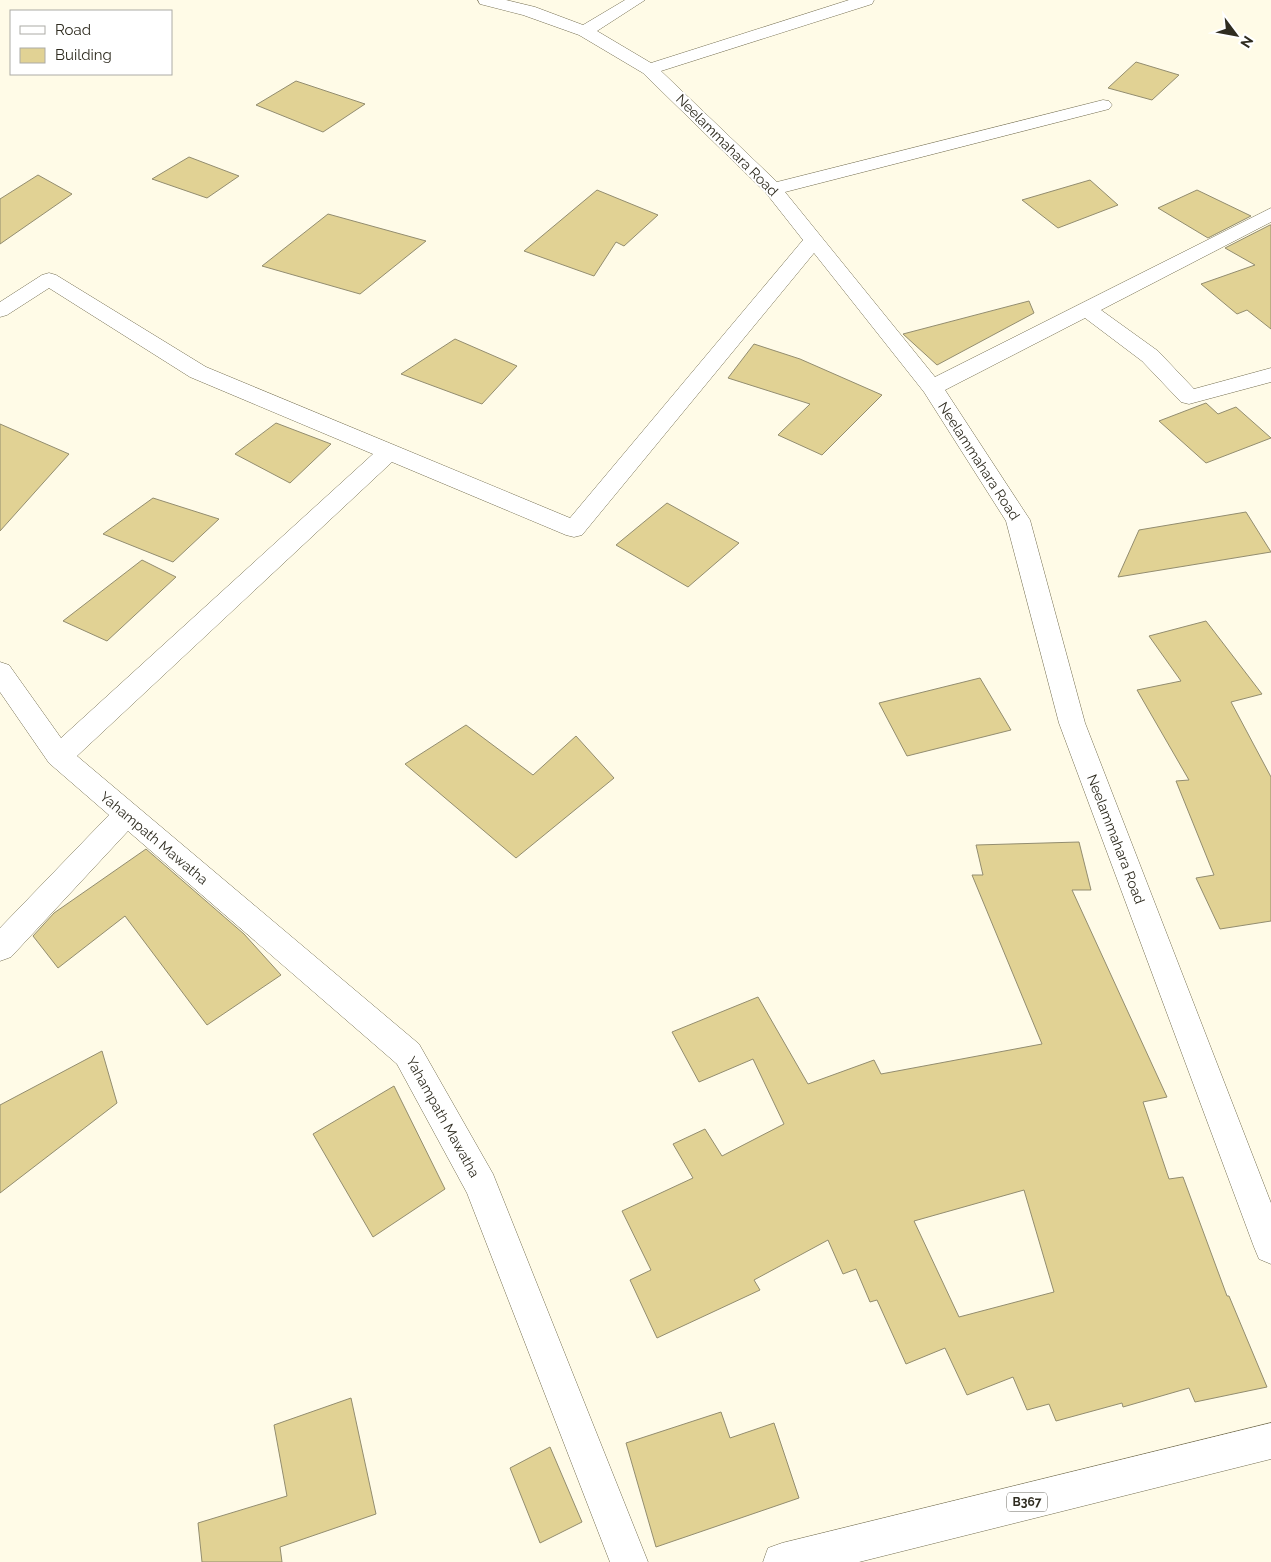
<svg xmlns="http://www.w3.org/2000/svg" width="1271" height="1562" viewBox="0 0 1271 1562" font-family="Raleway,sans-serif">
  <rect width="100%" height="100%" fill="#fffbe7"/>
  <g fill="#e1d294" stroke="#938d6f" fill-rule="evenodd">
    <path d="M 1136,62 L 1179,75 L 1152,100 L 1108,88 Z"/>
    <path d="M 296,81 L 365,104 L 323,132 L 256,105 Z"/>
    <path d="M 189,157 L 239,176 L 207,198 L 152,179 Z"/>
    <path d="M 38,175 L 72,194 L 0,244 L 0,199 Z"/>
    <path d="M 1090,180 L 1118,205 L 1058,228 L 1022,200 Z"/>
    <path d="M 597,190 L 658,215 L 624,246 L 616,242 L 594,276 L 524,251 Z"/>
    <path d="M 1197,190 L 1251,216 L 1208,238 L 1158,208 Z"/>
    <path d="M 328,214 L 426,241 L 360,294 L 262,266 Z"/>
    <path d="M 1270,225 L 1271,225 L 1271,329 L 1247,310 L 1237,314 L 1201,284 L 1255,265 L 1225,248 Z"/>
    <path d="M 1029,301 L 1034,313 L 937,365 L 903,334 Z"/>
    <path d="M 455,339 L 517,366 L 482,404 L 401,374 Z"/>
    <path d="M 754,344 L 800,359 L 882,395 L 822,455 L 778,435 L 810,404 L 728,378 Z"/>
    <path d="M 1206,403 L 1218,414 L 1236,407 L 1271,438 L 1206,463 L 1159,421 Z"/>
    <path d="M 276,423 L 331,444 L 290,483 L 235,454 Z"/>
    <path d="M 0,424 L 69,454 L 0,531 Z"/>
    <path d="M 153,498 L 219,519 L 173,562 L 103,534 Z"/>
    <path d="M 667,503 L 739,543 L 688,587 L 616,545 Z"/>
    <path d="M 1246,512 L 1271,552 L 1118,577 L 1139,530 Z"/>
    <path d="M 142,560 L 176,577 L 107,641 L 63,621 Z"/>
    <path d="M 1206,621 L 1262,694 L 1231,702 L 1271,777 L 1271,921 L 1220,929 L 1196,878 L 1214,875 L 1176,781 L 1189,780 L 1137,690 L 1181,681 L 1149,636 Z"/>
    <path d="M 980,678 L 1011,730 L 907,756 L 879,703 Z"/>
    <path d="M 466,725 L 533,775 L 576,736 L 614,778 L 516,858 L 405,764 Z"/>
    <path d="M 1079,842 L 1091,890 L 1072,890 L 1167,1097 L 1143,1102 L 1169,1179 L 1183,1177 L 1227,1296 L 1229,1296 L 1267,1387 L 1195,1402 L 1189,1388 L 1123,1407 L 1122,1403 L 1056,1421 L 1049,1404 L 1027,1410 L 1013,1377 L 967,1395 L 945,1348 L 906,1364 L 877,1300 L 870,1302 L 856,1269 L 843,1274 L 828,1240 L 754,1280 L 760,1290 L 657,1338 L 630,1280 L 651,1270 L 622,1211 L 693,1178 L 673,1144 L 705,1129 L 722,1156 L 784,1124 L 753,1059 L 699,1082 L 672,1032 L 758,997 L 808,1084 L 874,1060 L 881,1074 L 1042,1044 L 972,875 L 983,875 L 976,845 ZM 1024,1190 L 1054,1292 L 959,1317 L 914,1221 Z"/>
    <path d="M 146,849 L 244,934 L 281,975 L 207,1025 L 125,916 L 58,968 L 33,936 L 54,913 Z"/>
    <path d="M 102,1051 L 117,1103 L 0,1193 L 0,1105 Z"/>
    <path d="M 394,1086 L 445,1189 L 373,1237 L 313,1134 Z"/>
    <path d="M 351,1398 L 376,1514 L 280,1547 L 282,1562 L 202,1562 L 198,1523 L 287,1496 L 274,1425 Z"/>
    <path d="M 721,1412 L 730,1438 L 774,1423 L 799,1498 L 656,1547 L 626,1443 Z"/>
    <path d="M 550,1447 L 582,1522 L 540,1543 L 510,1468 Z"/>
  </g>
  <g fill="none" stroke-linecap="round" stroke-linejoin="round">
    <defs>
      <path id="minor" d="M 478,0 L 506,0 L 535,7 L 583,25 L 625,0 L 645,0 L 597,31 L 651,63 L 849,0 L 874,0 L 872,4 L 661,71 L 777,182 L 1103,100 L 1109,101 L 1112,105 L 1109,109 L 785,192 L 935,377 L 1271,208 L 1271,222 L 1101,310 L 1158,351 L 1194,389 L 1271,368 L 1271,382 L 1189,404 L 1181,402 L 1142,361 L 1085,318 L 945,390 L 1030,520 L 1085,723 L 1271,1203 L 1271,1264 L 1259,1259 L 1254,1247 L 1059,723 L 1006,521 L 924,392 L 814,253 L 582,535 L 574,537 L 566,535 L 392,462 L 77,756 L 419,1044 L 493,1174 L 648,1562 L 610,1562 L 467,1193 L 397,1064 L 128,831 L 11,957 L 0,961 L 0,928 L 109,815 L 49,763 L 0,692 L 0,662 L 9,665 L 61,738 L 373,454 L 190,377 L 49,288 L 7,315 L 0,317 L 0,302 L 42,275 L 49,273 L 56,275 L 206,367 L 570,518 L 803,240 L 766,193 L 643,73 L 579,35 L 523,15 L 480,4 Z"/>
      <path id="major" d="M 1271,1423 L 1271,1459 L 859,1562 L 763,1562 L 768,1548 L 782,1543 Z"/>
    </defs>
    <use href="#minor" stroke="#746e51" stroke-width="1"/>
    <use href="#major" stroke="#746e51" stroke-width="1"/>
    <use href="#minor" fill="#fff" fill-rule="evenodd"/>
    <use href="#major" fill="#fff" fill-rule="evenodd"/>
  </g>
  <g text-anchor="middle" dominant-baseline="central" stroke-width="4" stroke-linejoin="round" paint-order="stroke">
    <rect fill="#fff" stroke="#6d6b63" stroke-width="1" x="1007" y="1492.5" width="40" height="19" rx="4"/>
    <g font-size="12" font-weight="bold" fill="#2f2c20">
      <text x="1027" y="1502">B367</text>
    </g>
    <g font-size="14" fill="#2f2c20" stroke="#fff">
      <text transform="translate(727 145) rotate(45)">Neelammahara Road</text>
      <text transform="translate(979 461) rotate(57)">Neelammahara Road</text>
      <text transform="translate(154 838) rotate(40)">Yahampath Mawatha</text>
      <text transform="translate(1116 839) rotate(69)">Neelammahara Road</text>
      <text transform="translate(443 1117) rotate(61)">Yahampath Mawatha</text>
    </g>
  </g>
  <rect x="10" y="10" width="162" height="65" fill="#ffffff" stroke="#acaba6"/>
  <rect x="20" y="26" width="25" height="8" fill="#ffffff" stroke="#acaba6"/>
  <text x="55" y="35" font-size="15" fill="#2f2c20">Road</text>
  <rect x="20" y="48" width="25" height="15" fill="#e1d294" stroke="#acaba6"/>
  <text x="55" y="60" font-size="15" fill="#2f2c20">Building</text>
  <g transform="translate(1236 35) rotate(122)" stroke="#ffffff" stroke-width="4" paint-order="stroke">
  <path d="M0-4L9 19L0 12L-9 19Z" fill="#2f2c20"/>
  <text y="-8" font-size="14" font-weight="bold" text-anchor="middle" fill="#2f2c20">N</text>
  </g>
</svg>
